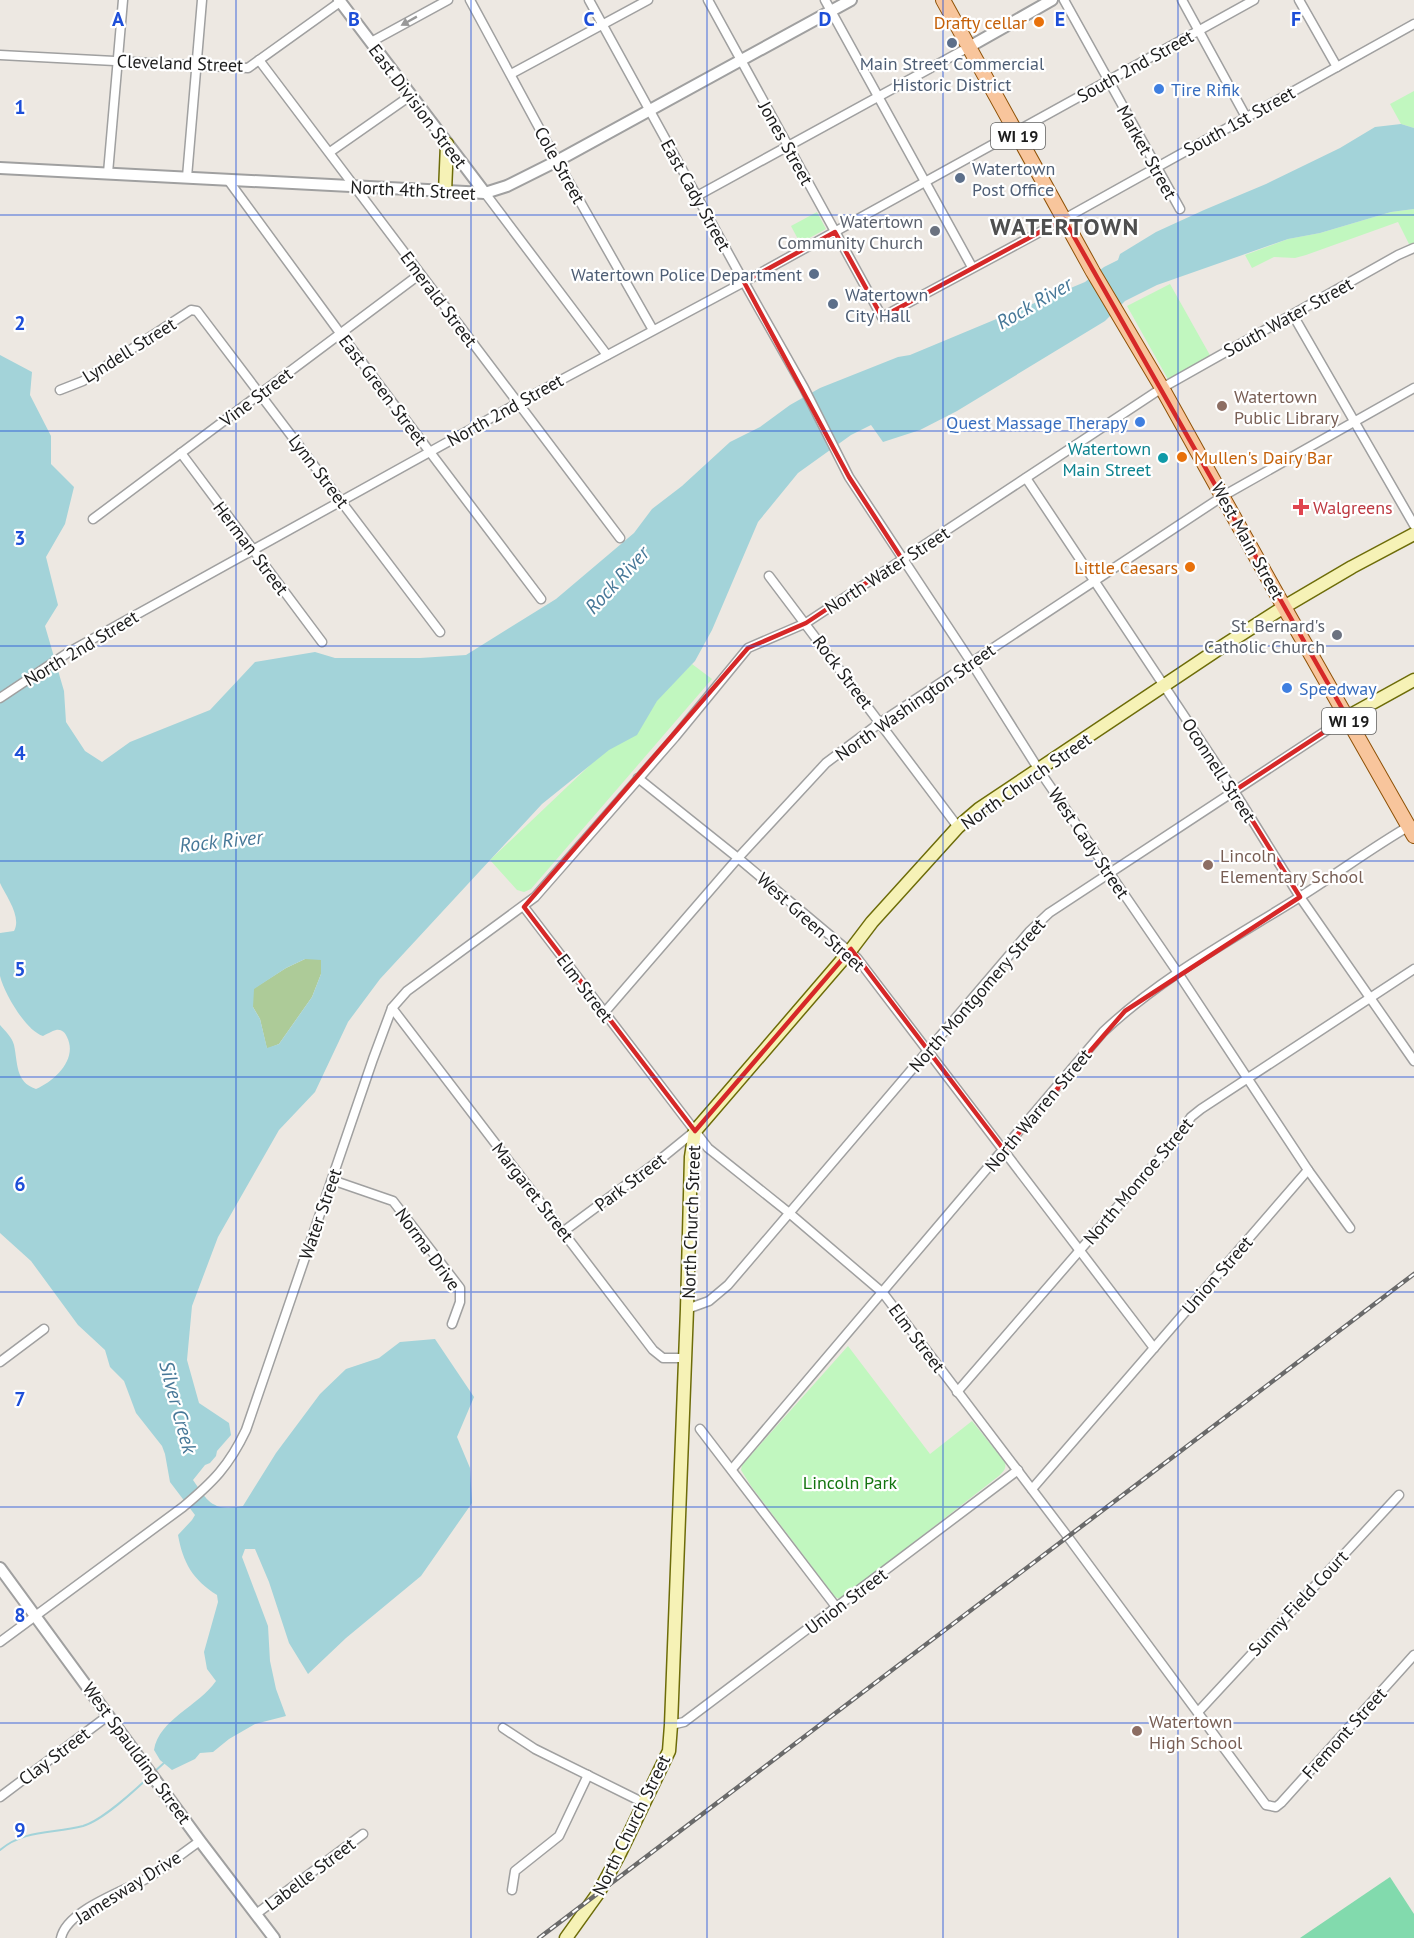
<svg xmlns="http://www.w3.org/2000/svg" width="1414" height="1938" viewBox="0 0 1414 1938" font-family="'PT Sans',sans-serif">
  <rect width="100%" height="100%" fill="#ede8e2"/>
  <path fill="#adcb98" d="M 305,959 L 321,959 L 321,974 L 312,997 L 279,1044 L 267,1049 L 260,1019 L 253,1007 L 253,989 L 286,968 Z"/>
  <g fill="#c1f7bf">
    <path d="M 1414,91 L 1414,128 L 1401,124 L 1390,104 Z"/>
    <path d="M 1414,209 L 1414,244 L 1410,246 L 1398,222 L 1306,255 L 1295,258 L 1274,257 L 1252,268 L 1245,255 L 1288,239 L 1320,233 L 1391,212 Z"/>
    <path d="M 817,212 L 826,229 L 800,243 L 791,226 Z"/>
    <path d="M 1170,284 L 1211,357 L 1169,381 L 1127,306 Z"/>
    <path d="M 692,664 L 712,679 L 531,889 L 524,892 L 517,890 L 490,860 L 608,748 Z"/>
    <path d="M 848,1346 L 930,1454 L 972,1421 L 1005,1462 C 1006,1468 1005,1470 1000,1475 L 845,1596 L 840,1599 L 835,1597 L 751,1486 L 741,1470 L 742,1465 Z"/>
  </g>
  <path fill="#82daad" d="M 1390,1877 L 1414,1914 L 1414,1938 L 1300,1938 Z"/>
  <path fill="#a3d3d9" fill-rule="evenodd" d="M 1401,124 L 1414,128 L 1414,209 L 1391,212 L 1320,233 L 1288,239 L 1157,285 L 1125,301 L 1105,321 L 957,411 L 920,430 L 883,442 L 871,425 L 851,435 L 798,473 L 758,522 L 712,630 L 695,661 L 657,701 L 637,735 L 609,750 L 542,804 L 380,979 L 348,1022 L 315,1092 L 279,1130 L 218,1237 L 192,1306 L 187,1360 L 199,1403 L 229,1423 L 231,1435 L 217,1451 L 216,1456 L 210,1463 L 205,1465 L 193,1480 C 208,1502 213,1512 243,1506 L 276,1453 L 320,1394 L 346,1369 L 379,1358 L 400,1342 L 435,1339 L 474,1397 L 457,1437 L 470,1468 L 472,1503 L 421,1576 L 346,1638 L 308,1674 L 289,1643 L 269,1582 L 255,1549 L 245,1549 L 242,1557 L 268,1626 L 270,1661 L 276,1689 L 286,1716 L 255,1724 L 229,1739 L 213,1752 L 200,1753 L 195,1759 L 172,1770 L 160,1760 L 154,1750 C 159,1719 199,1706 216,1681 L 207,1669 L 204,1652 L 218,1602 L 217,1595 C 193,1580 183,1563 178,1535 L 192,1520 L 195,1515 L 170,1482 L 165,1454 L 162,1446 L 136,1413 L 124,1381 L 110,1367 L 105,1350 L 78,1325 L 31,1261 L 0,1233 L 0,1025 C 5,1031 12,1037 14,1045 C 18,1063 15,1082 36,1089 C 55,1081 78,1059 67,1037 C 65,1032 61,1029 56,1030 C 52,1031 47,1034 43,1036 C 26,1031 4,993 0,976 C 0,963 0,946 0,933 L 14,931 C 22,917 6,896 0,883 L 0,355 L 32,372 L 30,395 L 51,436 L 51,464 L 74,487 L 65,524 L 46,557 L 58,605 L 45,626 L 64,691 L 66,722 L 85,751 L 102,762 L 130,742 L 210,710 L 255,662 L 315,652 L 335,658 L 420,658 L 466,655 L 556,599 L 634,533 L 652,509 L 682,486 L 730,442 L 760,427 L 790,405 L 820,388 L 898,357 L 910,355 L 1085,282 L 1104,267 L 1118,260 L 1120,254 L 1156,232 L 1204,210 L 1266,184 L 1340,148 L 1375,127 ZM 305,959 L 321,960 L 321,974 L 312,997 L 279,1044 L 267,1048 L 260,1019 L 253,1007 L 254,989 L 286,968 Z"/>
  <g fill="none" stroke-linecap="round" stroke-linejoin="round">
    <g stroke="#a3d3d9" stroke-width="2">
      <path d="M 153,1773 L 165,1762"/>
      <path d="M 0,1850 C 25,1829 53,1834 83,1826 C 103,1820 134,1791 149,1777"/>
    </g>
    <defs>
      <g id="minor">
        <path d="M 470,0 L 557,161 L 653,330"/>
        <path d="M 589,0 L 744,282 L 804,388 L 849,477 L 971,662 L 1039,770 L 1178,973 L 1308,1170 L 1350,1228"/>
        <path d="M 708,0 L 882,317 L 1064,219 L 1414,24"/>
        <path d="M 825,0 L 972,267"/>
        <path d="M 1064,0 L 1180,209"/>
        <path d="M 1182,0 L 1246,117"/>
        <path d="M 1299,0 L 1337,67"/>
        <path d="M 371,42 L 448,0"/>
        <path d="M 0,55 L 248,68 L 340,2"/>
        <path d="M 259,60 L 620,538"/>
        <path d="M 511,74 L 648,0"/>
        <path d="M 330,152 L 410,96"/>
        <path d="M 108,173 L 123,0"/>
        <path d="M 187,177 L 202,0"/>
        <path d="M 228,180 L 340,333 L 541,599"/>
        <path d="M 485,193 L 607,355"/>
        <path d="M 697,196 L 969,47"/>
        <path d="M 1293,315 L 1414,525"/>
        <path d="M 60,390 L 83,381 L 191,310 L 197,311 L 440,632"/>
        <path d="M 181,453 L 322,642"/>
        <path d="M 1026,478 L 1234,791 L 1300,897 L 1414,1061"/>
        <path d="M 93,519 L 420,274"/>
        <path d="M 769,576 L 958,827"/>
        <path d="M 0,698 L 69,652 L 518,403 L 744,282 L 1254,0"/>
        <path d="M 638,778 L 738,858 L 857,958 L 1154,1348"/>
        <path d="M 524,907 L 708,1148 L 788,1212 L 883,1293 L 1068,1537 L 1266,1805 L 1276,1807 L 1281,1803 L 1414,1655"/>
        <path d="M 392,1008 L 653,1350 L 663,1358 L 685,1358"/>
        <path d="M 604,1013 L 738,858 L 826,763 L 881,722 L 1223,496 L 1414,388"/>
        <path d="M 332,1180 L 393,1201 L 460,1288 L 460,1302 L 452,1324"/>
        <path d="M 564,1231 L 657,1162 L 695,1131"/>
        <path d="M 687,1309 L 709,1301 L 728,1285 L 1029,932 L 1049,913 L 1347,717"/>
        <path d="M 0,1362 L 44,1329"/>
        <path d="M 957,1392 L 1178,1137 L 1191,1117 L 1201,1109 L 1414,969"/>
        <path d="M 700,1429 L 837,1608"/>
        <path d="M 732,1469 L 1103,1032 C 1160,978 1229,941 1295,900 C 1334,876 1371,848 1411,825"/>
        <path d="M 1032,1489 L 1308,1170"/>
        <path d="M 0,1642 L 183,1507 C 213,1482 229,1466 246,1430 L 373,1059 L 392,1008 L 407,991 L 535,897 L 675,737 L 748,648 L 806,623 L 1162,388 L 1398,255 L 1414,248"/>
        <path d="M 1198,1712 L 1399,1495"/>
        <path d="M 671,1725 L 684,1722 L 1018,1470"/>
        <path d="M 503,1728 L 535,1749 L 644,1803"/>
        <path d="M 0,1797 L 109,1715"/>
        <path d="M 512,1890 L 515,1871 L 559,1836 L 588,1775"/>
        <path d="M 256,1914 L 363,1834"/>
        <path d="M 61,1938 C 67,1909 128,1890 151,1876 C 168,1865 184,1852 200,1841"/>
      </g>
      <g id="tertiary">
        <path d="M 339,0 L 485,193"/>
        <path d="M 969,47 L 1052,0"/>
        <path d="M 0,168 L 485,193 L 507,186 L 557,161 L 851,0"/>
        <path d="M 0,1568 L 200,1841 L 274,1938"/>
      </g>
      <g id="secondary">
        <path d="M 445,192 L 447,144"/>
        <path d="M 1347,717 L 1414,680"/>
        <path d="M 566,1938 L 599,1892 L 620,1853 L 669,1751 L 671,1725 L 687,1309 L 691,1157 L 695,1131 L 850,951 L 872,922 L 958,827 L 979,809 L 1223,646 L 1284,607 L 1352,567 L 1414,534"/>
      </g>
      <path id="primary" d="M 943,0 L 1093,272 L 1162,388 L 1284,607 L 1414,836"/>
    </defs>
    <use href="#minor" stroke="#a0a0a0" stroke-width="11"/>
    <use href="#tertiary" stroke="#a0a0a0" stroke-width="14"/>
    <use href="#secondary" stroke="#6d6c09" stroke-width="15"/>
    <use href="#primary" stroke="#8e5106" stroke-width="16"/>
    <use href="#minor" stroke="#fff" stroke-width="8"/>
    <use href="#tertiary" stroke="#fff" stroke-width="10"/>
    <use href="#secondary" stroke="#f6f2b6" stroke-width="12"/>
    <use href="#primary" stroke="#f8c59c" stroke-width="14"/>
    <defs>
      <path id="rail" d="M 539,1938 L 1414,1274"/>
    </defs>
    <use href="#rail" stroke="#6a6a6a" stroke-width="4.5"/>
    <use href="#rail" stroke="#fff" stroke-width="2" stroke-dasharray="7" stroke-linecap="butt"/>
  </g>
  <defs><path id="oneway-solid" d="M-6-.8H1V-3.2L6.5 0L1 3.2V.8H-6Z" transform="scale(1.5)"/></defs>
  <use fill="#999" href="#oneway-solid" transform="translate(409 21) rotate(151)"/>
  <path fill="none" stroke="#d62828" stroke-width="4.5" stroke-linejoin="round" d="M 1064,219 L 1347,717 L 1234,791 L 1300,897 L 1125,1011 L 1004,1150 L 851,949 L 695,1131 L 524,907 L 748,648 L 806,623 L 902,559 L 849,477 L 744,282 L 835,232 L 882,317 Z"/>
  <path fill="none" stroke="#1d4ed8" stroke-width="1.5" stroke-opacity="0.55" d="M 236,0 L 236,1938M 471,0 L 471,1938M 707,0 L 707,1938M 943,0 L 943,1938M 1178,0 L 1178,1938M 0,215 L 1414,215M 0,431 L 1414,431M 0,646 L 1414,646M 0,861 L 1414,861M 0,1077 L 1414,1077M 0,1292 L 1414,1292M 0,1507 L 1414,1507M 0,1723 L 1414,1723"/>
  <g fill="#e8710a" stroke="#fff" stroke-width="2">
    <circle cx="1039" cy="22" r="6"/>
    <circle cx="1182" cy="457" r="6"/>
    <circle cx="1190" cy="567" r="6"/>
  </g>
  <g fill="#5c6f8a" stroke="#fff" stroke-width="2">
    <circle cx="952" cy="43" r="6"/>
    <circle cx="960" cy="178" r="6"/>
    <circle cx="814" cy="274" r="6"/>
    <circle cx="833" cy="304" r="6"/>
  </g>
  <g fill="#3f7fe0" stroke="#fff" stroke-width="2">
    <circle cx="1159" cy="89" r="6"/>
    <circle cx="1140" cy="422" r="6"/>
    <circle cx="1287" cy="688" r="6"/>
  </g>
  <g fill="#6b7280" stroke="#fff" stroke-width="2">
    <circle cx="935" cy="231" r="6"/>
    <circle cx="1337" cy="635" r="6"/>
  </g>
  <g fill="#8d6e63" stroke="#fff" stroke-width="2">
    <circle cx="1222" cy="406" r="6"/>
    <circle cx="1208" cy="865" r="6"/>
    <circle cx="1137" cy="1731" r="6"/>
  </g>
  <circle fill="#0f9aa8" stroke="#fff" stroke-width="2" cx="1163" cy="458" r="6"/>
  <path fill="#e0444e" stroke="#fff" stroke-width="2" d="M1298 498h6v6h6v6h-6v6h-6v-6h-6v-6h6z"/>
  <g text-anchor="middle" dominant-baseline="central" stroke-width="4.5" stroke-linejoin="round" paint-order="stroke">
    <g fill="#fff" stroke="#606060" stroke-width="1.5">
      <rect x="991" y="123" width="54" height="26" rx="4.5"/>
      <rect x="1322" y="708" width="54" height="26" rx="4.5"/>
    </g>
    <g font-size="16" font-weight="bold" fill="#1c1c1c">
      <text x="1018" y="136">WI 19</text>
      <text x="1349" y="721">WI 19</text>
    </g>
    <g font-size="18" fill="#c56008" stroke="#fff" text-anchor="end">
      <text x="1027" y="22">Drafty cellar</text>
      <text x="1194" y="457" text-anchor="start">Mullen's Dairy Bar</text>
      <text x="1178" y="567">Little Caesars</text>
    </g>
    <g font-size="18" fill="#1c1c1c" stroke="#fff">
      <text transform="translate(180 63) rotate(2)">Cleveland Street</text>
      <text transform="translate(1135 66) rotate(-29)">South 2nd Street</text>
      <text transform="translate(418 106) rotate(53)">East Division Street</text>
      <text transform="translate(1239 121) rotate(-29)">South 1st Street</text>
      <text transform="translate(786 143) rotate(61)">Jones Street</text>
      <text transform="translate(1147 152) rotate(61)">Market Street</text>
      <text transform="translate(560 165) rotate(61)">Cole Street</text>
      <text transform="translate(413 190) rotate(3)">North 4th Street</text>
      <text transform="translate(696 195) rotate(61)">East Cady Street</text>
      <text transform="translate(439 299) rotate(53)">Emerald Street</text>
      <text transform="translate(1288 317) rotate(-29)">South Water Street</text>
      <text transform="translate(129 350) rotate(-32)">Lyndell Street</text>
      <text transform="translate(383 390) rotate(53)">East Green Street</text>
      <text transform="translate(256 397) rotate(-37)">Vine Street</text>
      <text transform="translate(505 410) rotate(-29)">North 2nd Street</text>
      <text transform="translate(319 471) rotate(53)">Lynn Street</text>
      <text transform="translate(1248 541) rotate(61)">West Main Street</text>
      <text transform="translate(251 548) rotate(53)">Herman Street</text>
      <text transform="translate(887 570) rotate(-33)">North Water Street</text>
      <text transform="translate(81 648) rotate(-31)">North 2nd Street</text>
      <text transform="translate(843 672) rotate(53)">Rock Street</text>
      <text transform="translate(915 702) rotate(-35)">North Washington Street</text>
      <text transform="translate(1219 770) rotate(57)">Oconnell Street</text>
      <text transform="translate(1026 781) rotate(-35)">North Church Street</text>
      <text transform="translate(1089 843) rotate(56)">West Cady Street</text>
      <text transform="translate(811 922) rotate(42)">West Green Street</text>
      <text transform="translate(585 988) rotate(53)">Elm Street</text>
      <text transform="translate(977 995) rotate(-49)">North Montgomery Street</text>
      <text transform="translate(1038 1110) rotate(-50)">North Warren Street</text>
      <text transform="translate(1138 1181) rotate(-50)">North Monroe Street</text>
      <text transform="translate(630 1182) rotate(-37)">Park Street</text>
      <text transform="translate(533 1192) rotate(52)">Margaret Street</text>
      <text transform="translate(320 1214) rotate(-71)">Water Street</text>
      <text transform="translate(691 1222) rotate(-88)">North Church Street</text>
      <text transform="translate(428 1249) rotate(54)">Norma Drive</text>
      <text transform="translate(1217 1275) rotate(-49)">Union Street</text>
      <text transform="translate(917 1338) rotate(53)">Elm Street</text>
      <text transform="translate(846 1601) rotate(-37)">Union Street</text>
      <text transform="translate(1298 1603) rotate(-47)">Sunny Field Court</text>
      <text transform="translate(1344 1733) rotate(-48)">Fremont Street</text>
      <text transform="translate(137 1753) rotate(54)">West Spaulding Street</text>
      <text transform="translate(54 1756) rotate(-37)">Clay Street</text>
      <text transform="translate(631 1825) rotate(-64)">North Church Street</text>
      <text transform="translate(310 1874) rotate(-37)">Labelle Street</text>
      <text transform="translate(128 1887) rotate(-32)">Jamesway Drive</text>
    </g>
    <g font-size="18" fill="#4e5e75" stroke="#fff" text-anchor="start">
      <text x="952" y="63" text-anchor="middle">Main Street Commercial<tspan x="952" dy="21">Historic District</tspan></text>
      <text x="972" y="168">Watertown<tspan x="972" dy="21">Post Office</tspan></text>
      <text x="802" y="274" text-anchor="end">Watertown Police Department</text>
      <text x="845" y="294">Watertown<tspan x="845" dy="21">City Hall</tspan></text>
    </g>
    <g font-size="18" fill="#366cbe" stroke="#fff" text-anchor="start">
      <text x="1171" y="89">Tire Rifik</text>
      <text x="1128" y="422" text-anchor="end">Quest Massage Therapy</text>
      <text x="1299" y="688">Speedway</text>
    </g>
    <g font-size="18" fill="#5b616d" stroke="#fff" text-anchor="end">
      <text x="923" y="221">Watertown<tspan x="923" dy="21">Community Church</tspan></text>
      <text x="1325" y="625">St. Bernard's<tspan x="1325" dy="21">Catholic Church</tspan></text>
    </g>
    <g font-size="18" fill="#785e54" stroke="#fff" text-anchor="start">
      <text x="1234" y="396">Watertown<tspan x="1234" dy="21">Public Library</tspan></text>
      <text x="1220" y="855">Lincoln<tspan x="1220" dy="21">Elementary School</tspan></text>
      <text x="1149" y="1721">Watertown<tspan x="1149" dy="21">High School</tspan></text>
    </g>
    <g font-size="18" fill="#0d838f" stroke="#fff" text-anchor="end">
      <text x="1151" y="448">Watertown<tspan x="1151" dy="21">Main Street</tspan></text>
    </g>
    <g font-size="18" fill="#be3a42" stroke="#fff" text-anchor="start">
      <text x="1313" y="507">Walgreens</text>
    </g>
    <g font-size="18" fill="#13740f" stroke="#fff">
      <text x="850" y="1482">Lincoln Park</text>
    </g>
    <g font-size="20" font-style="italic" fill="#477898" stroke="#fff">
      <text transform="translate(1034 303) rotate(-30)">Rock River</text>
      <text transform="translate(617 580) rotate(-47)">Rock River</text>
      <text transform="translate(221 841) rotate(-6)">Rock River</text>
      <text transform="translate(178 1407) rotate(75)">Silver Creek</text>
    </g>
    <g font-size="24" font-weight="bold" letter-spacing="1.5" fill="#4f4f4f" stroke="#fff">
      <text x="1065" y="226">WATERTOWN</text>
    </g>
  </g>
  <g font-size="20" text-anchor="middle" font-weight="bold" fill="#1d4ed8" stroke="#fff" stroke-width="4.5" stroke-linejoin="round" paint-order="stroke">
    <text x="118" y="26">A</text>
    <text x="354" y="26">B</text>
    <text x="589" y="26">C</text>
    <text x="825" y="26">D</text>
    <text x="1060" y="26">E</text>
    <text x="1296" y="26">F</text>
    <text x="20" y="114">1</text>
    <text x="20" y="330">2</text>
    <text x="20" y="545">3</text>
    <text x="20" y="760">4</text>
    <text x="20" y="976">5</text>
    <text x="20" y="1191">6</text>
    <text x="20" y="1406">7</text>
    <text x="20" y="1622">8</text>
    <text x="20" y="1837">9</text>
  </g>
</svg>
